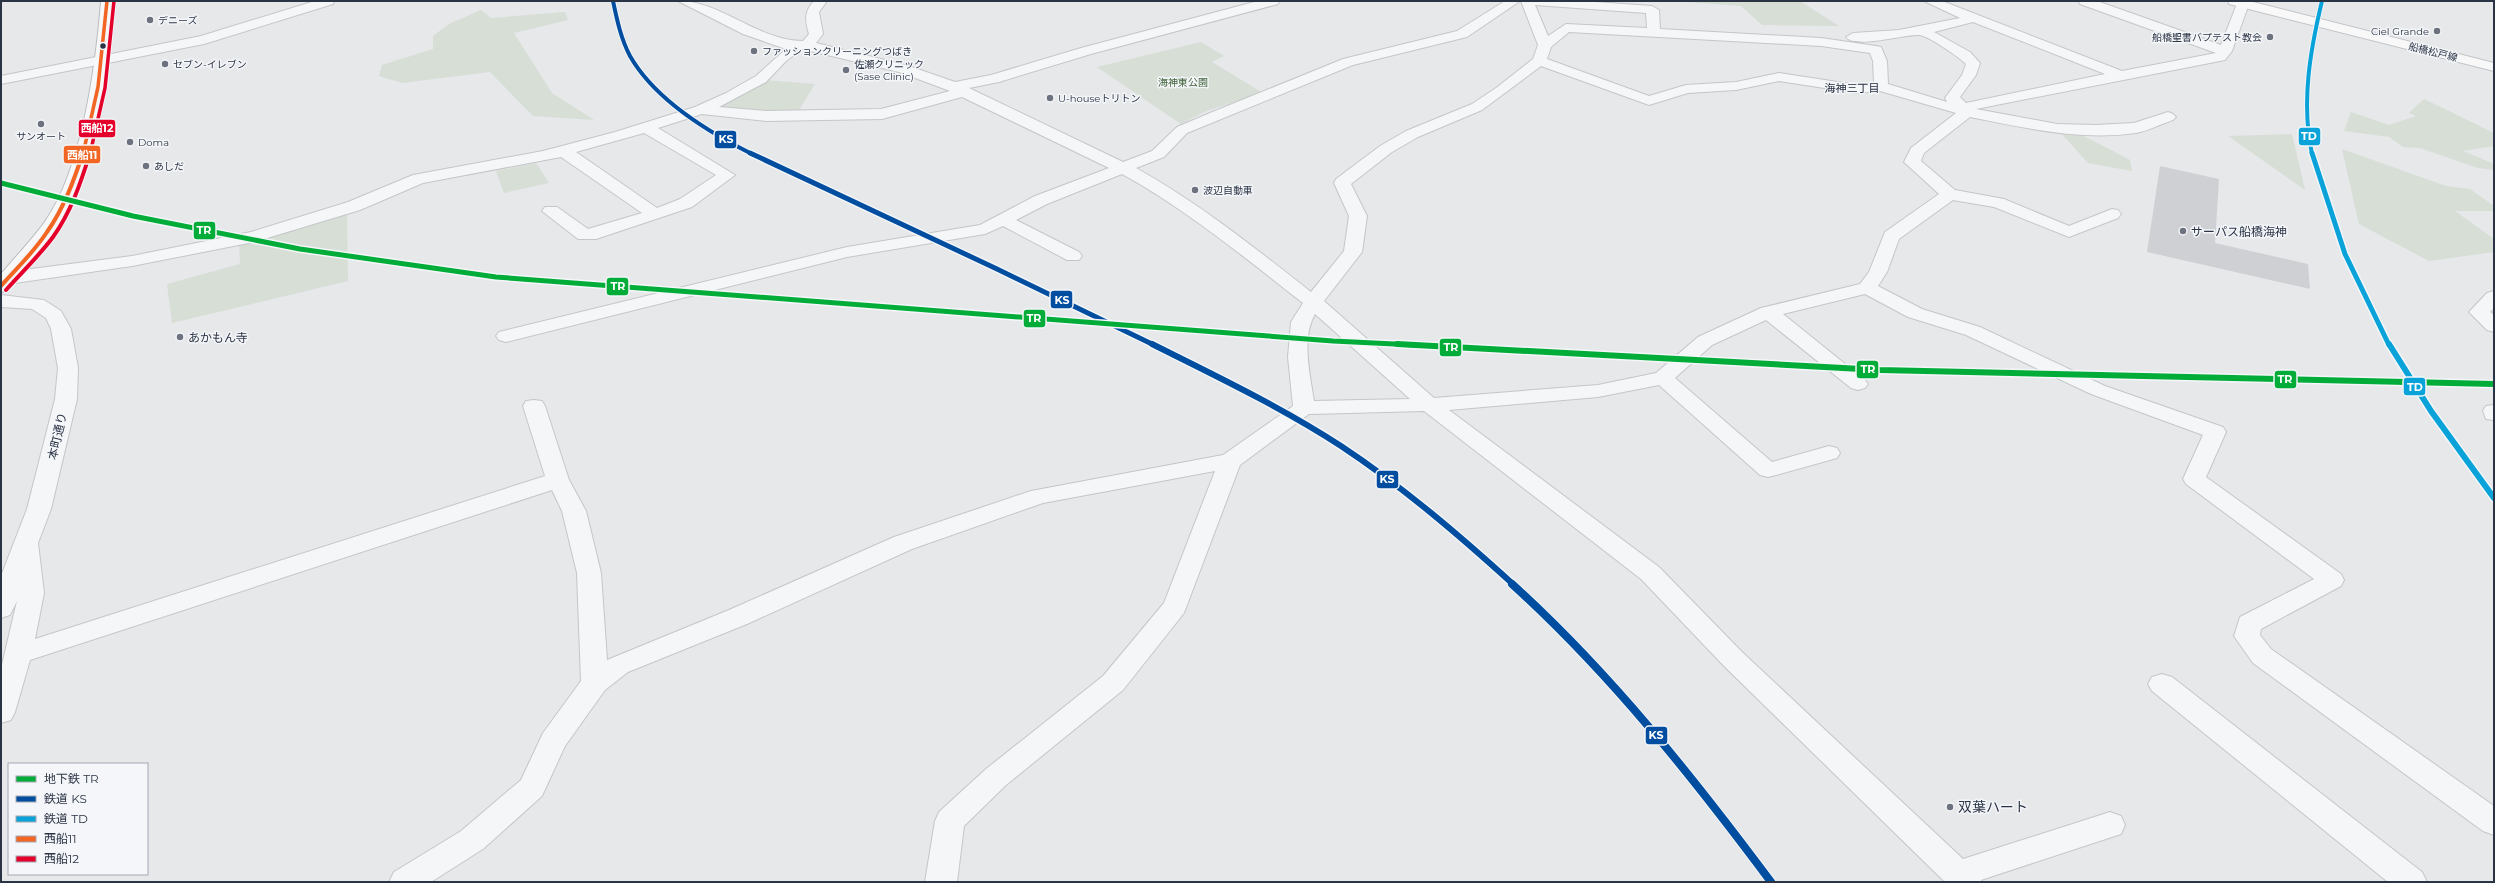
<svg xmlns="http://www.w3.org/2000/svg" width="2495" height="883" viewBox="0 0 2495 883" font-family="Montserrat,'Noto Sans JP',sans-serif">
  <rect width="100%" height="100%" fill="#e6e8ea"/>
  <g fill="#d6ded6">
    <path d="M 1672,1 L 1800,1 L 1839,26 L 1762,25 L 1741,6 Z"/>
    <path d="M 481,10 L 491,18 L 565,12 L 568,20 L 514,33 L 552,93 L 594,120 L 533,116 L 490,72 L 402,83 L 379,76 L 382,65 L 433,49 L 433,36 L 449,24 Z"/>
    <path d="M 1201,42 L 1224,56 L 1212,62 L 1263,93 L 1206,111 L 1181,124 L 1097,67 Z"/>
    <path d="M 764,80 L 815,84 L 799,110 L 711,110 Z"/>
    <path d="M 2424,99 L 2494,133 L 2494,146 L 2463,151 L 2494,164 L 2494,170 L 2478,168 L 2420,148 L 2403,147 L 2389,137 L 2344,131 L 2351,112 L 2389,125 L 2416,116 L 2409,113 Z"/>
    <path d="M 2061,133 L 2080,134 L 2130,160 L 2132,171 L 2088,163 Z"/>
    <path d="M 2292,134 L 2305,190 L 2228,136 Z"/>
    <path d="M 2342,149 L 2446,186 L 2470,189 L 2494,206 L 2494,211 L 2455,211 L 2494,239 L 2494,252 L 2429,261 L 2359,224 Z"/>
    <path d="M 536,163 L 549,183 L 504,193 L 496,171 Z"/>
    <path d="M 347,212 L 348,281 L 172,323 L 167,284 L 240,264 L 239,243 Z"/>
  </g>
  <path fill="#ced0d3" d="M 2160,166 L 2219,179 L 2215,243 L 2308,264 L 2310,289 L 2147,252 Z"/>
  <g fill="none" stroke-linecap="round" stroke-linejoin="round">
    <defs>
      <g id="minor">
        <path d="M 315,1 L 334,1 L 333,4 L 204,44 L 1,84 L 1,76 L 201,36 Z"/>
        <path d="M 678,1 C 722,1 758,41 803,41 L 809,34 C 805,20 804,12 814,1 L 827,1 L 819,12 L 823,34 L 816,43 L 909,66 L 955,82 L 991,75 L 1081,48 L 1258,1 L 1279,1 L 1278,4 L 1091,54 L 999,82 L 969,88 L 1123,162 L 1152,151 L 1177,127 L 1210,113 L 1343,59 L 1457,31 L 1505,1 L 1520,1 L 1467,37 L 1353,65 L 1187,133 L 1164,157 L 1136,168 C 1199,203 1255,248 1311,292 L 1344,251 L 1349,216 L 1334,183 L 1336,179 L 1380,146 L 1406,131 L 1472,104 L 1496,88 L 1533,59 L 1538,45 L 1521,1 L 1581,1 L 1652,6 L 1659,10 L 1660,29 L 1821,38 L 1876,46 L 1881,47 L 1887,61 L 1888,84 L 1947,102 L 1945,98 L 1962,75 L 1966,64 C 1959,57 1927,35 1919,35 C 1905,34 1855,49 1846,37 L 1853,33 L 1899,30 L 1960,18 L 1924,1 L 1942,1 L 2122,71 L 2216,53 L 2080,4 L 2079,1 L 2097,1 L 2221,45 L 2238,1 L 2250,1 L 2232,51 L 2225,60 L 1976,109 L 2057,124 L 2096,125 L 2134,123 L 2168,112 L 2173,114 L 2176,117 L 2173,120 C 2161,124 2148,131 2136,133 C 2080,141 2025,128 1970,117 L 1924,153 L 1921,161 L 1955,190 L 2004,199 L 2069,226 L 2112,209 L 2118,210 L 2121,214 L 2118,218 L 2069,237 L 1994,207 L 1953,200 L 1899,239 L 1887,272 L 1878,286 L 1922,309 L 1980,327 L 2105,386 L 2223,427 L 2226,432 L 2206,477 L 2341,574 L 2344,580 L 2341,586 L 2261,629 L 2260,635 L 2271,649 L 2494,806 L 2494,835 L 2483,831 L 2253,663 L 2234,636 L 2240,617 L 2314,579 L 2186,484 L 2183,479 L 2203,435 L 2091,394 L 1966,335 L 1908,317 L 1865,294 L 1783,314 L 1865,380 L 1868,384 L 1865,388 L 1858,390 L 1851,388 L 1766,320 L 1712,345 L 1675,378 L 1772,462 L 1829,446 L 1837,448 L 1840,453 L 1837,458 L 1776,475 L 1768,477 L 1760,475 L 1659,385 L 1598,397 L 1449,410 L 1659,567 L 1742,652 L 1963,859 L 2110,812 L 2121,816 L 2125,825 L 2121,834 L 1981,880 L 1982,882 L 1945,882 L 1724,666 L 1641,579 L 1424,411 L 1309,414 L 1240,465 L 1184,613 L 1123,690 L 1006,785 L 964,826 L 957,882 L 925,882 L 935,821 L 939,812 L 986,769 L 1103,676 L 1164,603 L 1215,471 L 1043,503 L 912,549 L 747,624 L 628,672 L 605,690 L 565,746 L 542,796 L 483,849 L 431,882 L 389,882 L 394,872 L 461,831 L 521,780 L 543,733 L 581,681 L 577,573 L 562,511 L 552,490 L 30,660 L 15,712 L 11,720 L 1,723 L 1,669 L 17,601 L 10,615 L 1,618 L 1,576 L 27,509 L 55,399 L 58,368 L 51,329 L 46,318 L 32,309 L 1,307 L 1,295 L 44,300 L 61,311 L 71,329 L 78,368 L 77,399 L 51,509 L 38,543 L 44,593 L 35,639 L 545,476 L 523,406 L 526,401 L 534,400 L 542,401 L 545,406 L 569,480 L 586,511 L 601,573 L 607,660 L 729,610 L 894,537 L 1031,491 L 1223,455 L 1293,406 L 1288,357 L 1291,322 L 1303,303 C 1244,257 1187,210 1122,174 L 1047,204 L 1016,220 L 1079,252 L 1082,256 L 1079,260 L 1067,260 L 1003,226 L 985,234 L 847,257 L 506,342 L 499,340 L 496,336 L 499,332 L 847,247 L 980,225 L 1035,196 L 1109,168 L 962,97 L 882,119 L 766,121 L 702,114 L 658,128 L 735,175 L 692,207 L 596,239 L 578,239 L 542,211 L 545,207 L 557,207 L 588,229 L 642,213 L 561,157 L 423,183 L 360,210 L 254,242 L 132,266 L 8,284 L 1,281 L 1,274 L 8,272 L 132,256 L 251,232 L 348,202 L 413,175 L 543,151 L 615,132 L 695,107 L 726,93 L 756,76 L 786,49 L 743,34 ZM 1535,5 L 1646,13 L 1647,28 L 1566,24 L 1548,36 ZM 1973,22 L 2105,74 L 1966,103 L 1960,97 L 1976,75 L 1980,63 L 1970,52 L 1934,32 ZM 1569,32 L 1821,46 L 1870,53 L 1873,61 L 1874,83 L 1857,85 L 1779,73 L 1736,82 L 1686,85 L 1649,96 L 1547,59 L 1551,47 ZM 802,49 L 899,72 L 950,91 L 881,109 L 766,111 L 719,107 L 766,82 L 786,61 ZM 1541,66 L 1649,105 L 1688,93 L 1736,90 L 1779,81 L 1857,93 L 1880,91 L 1956,113 L 1911,148 L 1904,162 L 1939,194 L 1885,232 L 1869,272 L 1860,284 L 1761,308 L 1698,337 L 1656,373 L 1598,385 L 1434,398 L 1324,301 L 1362,252 L 1367,216 L 1351,184 L 1392,152 L 1418,137 L 1482,110 ZM 644,133 L 716,175 L 680,199 L 657,208 L 576,152 ZM 1315,314 L 1410,399 L 1314,401 C 1310,375 1301,338 1315,314 Z"/>
        <path d="M 2494,291 L 2494,308 L 2490,312 L 2494,315 L 2494,332 L 2487,330 L 2469,312 L 2487,293 Z"/>
        <path d="M 2494,405 L 2494,420 L 2486,419 L 2483,411 L 2486,406 Z"/>
        <path d="M 2162,674 L 2172,677 L 2422,872 L 2427,882 L 2388,882 L 2152,691 L 2148,684 L 2152,677 Z"/>
      </g>
      <path id="major" d="M 2228,1 L 2249,1 L 2494,63 L 2494,71 L 2229,4 Z"/>
      <path id="highway" d="M 101,1 L 113,1 C 109,75 100,159 62,224 C 48,248 25,269 8,290 L 1,292 L 1,274 C 15,257 31,241 44,223 C 82,171 96,65 101,1 Z"/>
    </defs>
    <use href="#minor" stroke="#c4c6c8" stroke-width="2"/>
    <use href="#major" stroke="#c2c5c8" stroke-width="2"/>
    <use href="#highway" stroke="#b8bbbf" stroke-width="2"/>
    <use href="#minor" fill="#f5f6f7" fill-rule="evenodd"/>
    <use href="#major" fill="#f8f8f8" fill-rule="evenodd"/>
    <use href="#highway" fill="#f8f8f8" fill-rule="evenodd"/>
    <defs>
      <path id="bus-1-far1" d="M 83,154 L 98,87 L 107,1"/>
      <path id="bus-1" d="M 1,286 C 17,268 34,252 47,232 C 64,208 74,180 83,153"/>
      <path id="bus-2-far1" d="M 90,154 L 105,88 L 114,1"/>
      <path id="bus-2" d="M 6,290 C 22,272 39,256 53,237 C 71,212 81,182 90,153"/>
    </defs>
    <use href="#bus-1-far1" stroke="#f4f6f9" stroke-width="5.5"/>
    <use href="#bus-1" stroke="#f4f6f9" stroke-width="6"/>
    <use href="#bus-2-far1" stroke="#f4f6f9" stroke-width="5.5"/>
    <use href="#bus-2" stroke="#f4f6f9" stroke-width="6"/>
    <use href="#bus-1-far1" stroke="#f26522" stroke-width="3.5"/>
    <use href="#bus-1" stroke="#f26522" stroke-width="4"/>
    <use href="#bus-2-far1" stroke="#e4002b" stroke-width="3.5"/>
    <use href="#bus-2" stroke="#e4002b" stroke-width="4"/>
    <defs>
      <path id="rail-1-far3" d="M 613,1 C 617,20 621,39 630,56 C 655,100 708,132 752,154"/>
      <path id="rail-1-far2" d="M 750,153 L 997,269 L 1154,345"/>
      <path id="rail-1-far1" d="M 1152,344 C 1216,376 1281,407 1341,446 C 1403,487 1459,535 1514,585"/>
      <path id="rail-1" d="M 1512,584 C 1610,673 1692,776 1771,882"/>
      <path id="rail-2-far2" d="M 2312,154 C 2301,103 2310,51 2322,1"/>
      <path id="rail-2-far1" d="M 2312,153 L 2345,254 L 2389,345"/>
      <path id="rail-2" d="M 2389,344 L 2431,411 L 2494,498"/>
    </defs>
    <use href="#rail-1-far3" stroke="#f4f6f9" stroke-width="6"/>
    <use href="#rail-1-far2" stroke="#f4f6f9" stroke-width="8"/>
    <use href="#rail-1-far1" stroke="#f4f6f9" stroke-width="9"/>
    <use href="#rail-1" stroke="#f4f6f9" stroke-width="10"/>
    <use href="#rail-2-far2" stroke="#f4f6f9" stroke-width="6"/>
    <use href="#rail-2-far1" stroke="#f4f6f9" stroke-width="8"/>
    <use href="#rail-2" stroke="#f4f6f9" stroke-width="9"/>
    <use href="#rail-1-far3" stroke="#014ea0" stroke-width="4"/>
    <use href="#rail-1-far2" stroke="#014ea0" stroke-width="5"/>
    <use href="#rail-1-far1" stroke="#014ea0" stroke-width="6"/>
    <use href="#rail-1" stroke="#014ea0" stroke-width="8"/>
    <use href="#rail-2-far2" stroke="#09a3da" stroke-width="4"/>
    <use href="#rail-2-far1" stroke="#09a3da" stroke-width="5"/>
    <use href="#rail-2" stroke="#09a3da" stroke-width="6"/>
    <defs>
      <path id="metro-1-far1" d="M 1,183 L 133,216 L 300,249 L 496,277 L 1333,341 L 1415,345"/>
      <path id="metro-1" d="M 1397,344 L 1880,370 L 2494,384"/>
    </defs>
    <use href="#metro-1-far1" stroke="#f4f6f9" stroke-width="8"/>
    <use href="#metro-1" stroke="#f4f6f9" stroke-width="9"/>
    <use href="#metro-1-far1" stroke="#02ac39" stroke-width="5"/>
    <use href="#metro-1" stroke="#02ac39" stroke-width="6"/>
  </g>
  <g fill="#6c737f" stroke="#f4f6f9" stroke-width="1.5">
    <circle cx="150" cy="20" r="4"/>
    <circle cx="2437" cy="31" r="4"/>
    <circle cx="2270" cy="37" r="4"/>
    <circle cx="754" cy="51" r="4"/>
    <circle cx="165" cy="64" r="4"/>
    <circle cx="846" cy="70" r="4"/>
    <circle cx="1050" cy="98" r="4"/>
    <circle cx="41" cy="124" r="4"/>
    <circle cx="130" cy="142" r="4"/>
    <circle cx="146" cy="166" r="4"/>
    <circle cx="1195" cy="190" r="4"/>
    <circle cx="2183" cy="231" r="4"/>
    <circle cx="180" cy="337" r="4"/>
    <circle cx="1950" cy="807" r="4"/>
  </g>
  <circle fill="#2b3445" stroke="#f4f6f9" stroke-width="1.5" cx="103" cy="46" r="3.5"/>
  <g text-anchor="middle" dominant-baseline="central" stroke-width="3" stroke-linejoin="round" paint-order="stroke">
    <g font-size="10" fill="#2b3445" stroke="#f4f6f9" text-anchor="start">
      <text x="158" y="20">デニーズ</text>
      <text x="2429" y="31" text-anchor="end">Ciel Grande</text>
      <text x="2262" y="37" text-anchor="end">船橋聖書バプテスト教会</text>
      <text x="762" y="51">ファッションクリーニングつばき</text>
      <text x="173" y="64">セブン-イレブン</text>
      <text x="854" y="64">佐瀬クリニック<tspan x="854" dy="12">(Sase Clinic)</tspan></text>
      <text x="1058" y="98">U-houseトリトン</text>
      <text x="41" y="136" text-anchor="middle">サンオート</text>
      <text x="138" y="142">Doma</text>
      <text x="154" y="166">あしだ</text>
      <text x="1203" y="190">波辺自動車</text>
    </g>
    <g font-size="10" fill="#2b3445" stroke="#f4f6f9">
      <text transform="translate(2433 52) rotate(14)">船橋松戸線</text>
    </g>
    <g font-size="10" fill="#3f6138" stroke="#f4f6f9">
      <text x="1183" y="82">海神東公園</text>
    </g>
    <g font-size="11" fill="#1d2536" stroke="#f4f6f9">
      <text x="1852" y="88">海神三丁目</text>
    </g>
    <g font-size="12" fill="#2b3445" stroke="#f4f6f9" text-anchor="start">
      <text x="2191" y="231">サーパス船橋海神</text>
      <text x="188" y="337">あかもん寺</text>
    </g>
    <g font-size="12" fill="#2b3445" stroke="#f4f6f9">
      <text transform="translate(57 436) rotate(-77)">本町通り</text>
    </g>
    <g font-size="14" fill="#2b3445" stroke="#f4f6f9" text-anchor="start">
      <text x="1958" y="807">双葉ハート</text>
    </g>
  </g>
  <g stroke="#f4f6f9" stroke-width="1.5">
    <rect x="78" y="119" width="38" height="19" rx="4" fill="#e4002b"/>
    <rect x="2298" y="127" width="23" height="19" rx="4" fill="#09a3da"/>
    <rect x="714" y="130" width="23" height="19" rx="4" fill="#014ea0"/>
    <rect x="63" y="145" width="38" height="19" rx="4" fill="#f26522"/>
    <rect x="193" y="221" width="23" height="19" rx="4" fill="#02ac39"/>
    <rect x="606" y="277" width="23" height="19" rx="4" fill="#02ac39"/>
    <rect x="1050" y="290" width="23" height="19" rx="4" fill="#014ea0"/>
    <rect x="1023" y="309" width="23" height="19" rx="4" fill="#02ac39"/>
    <rect x="1439" y="338" width="23" height="19" rx="4" fill="#02ac39"/>
    <rect x="1856" y="360" width="23" height="19" rx="4" fill="#02ac39"/>
    <rect x="2274" y="370" width="23" height="19" rx="4" fill="#02ac39"/>
    <rect x="2403" y="377" width="23" height="19" rx="4" fill="#09a3da"/>
    <rect x="1376" y="470" width="23" height="19" rx="4" fill="#014ea0"/>
    <rect x="1645" y="726" width="23" height="19" rx="4" fill="#014ea0"/>
  </g>
  <g font-size="11" text-anchor="middle" font-weight="bold" fill="#fff">
    <text x="97" y="132">西船12</text>
    <text x="2309" y="140">TD</text>
    <text x="726" y="143">KS</text>
    <text x="82" y="159">西船11</text>
    <text x="204" y="234">TR</text>
    <text x="618" y="290">TR</text>
    <text x="1062" y="304">KS</text>
    <text x="1034" y="322">TR</text>
    <text x="1451" y="351">TR</text>
    <text x="1868" y="373">TR</text>
    <text x="2285" y="383">TR</text>
    <text x="2415" y="391">TD</text>
    <text x="1387" y="483">KS</text>
    <text x="1656" y="739">KS</text>
  </g>
  <rect width="2495" height="883" fill="none" stroke="#2b3445" stroke-width="4"/>
  <rect x="8" y="763" width="140" height="112" fill="#f4f6f9" stroke="#a4a8b1"/>
  <rect x="16" y="776" width="20" height="6" fill="#02ac39" stroke="#a4a8b1"/>
  <text x="44" y="783" font-size="12" fill="#2b3445">地下鉄 TR</text>
  <rect x="16" y="796" width="20" height="6" fill="#014ea0" stroke="#a4a8b1"/>
  <text x="44" y="803" font-size="12" fill="#2b3445">鉄道 KS</text>
  <rect x="16" y="816" width="20" height="6" fill="#09a3da" stroke="#a4a8b1"/>
  <text x="44" y="823" font-size="12" fill="#2b3445">鉄道 TD</text>
  <rect x="16" y="836" width="20" height="6" fill="#f26522" stroke="#a4a8b1"/>
  <text x="44" y="843" font-size="12" fill="#2b3445">西船11</text>
  <rect x="16" y="856" width="20" height="6" fill="#e4002b" stroke="#a4a8b1"/>
  <text x="44" y="863" font-size="12" fill="#2b3445">西船12</text>
</svg>
